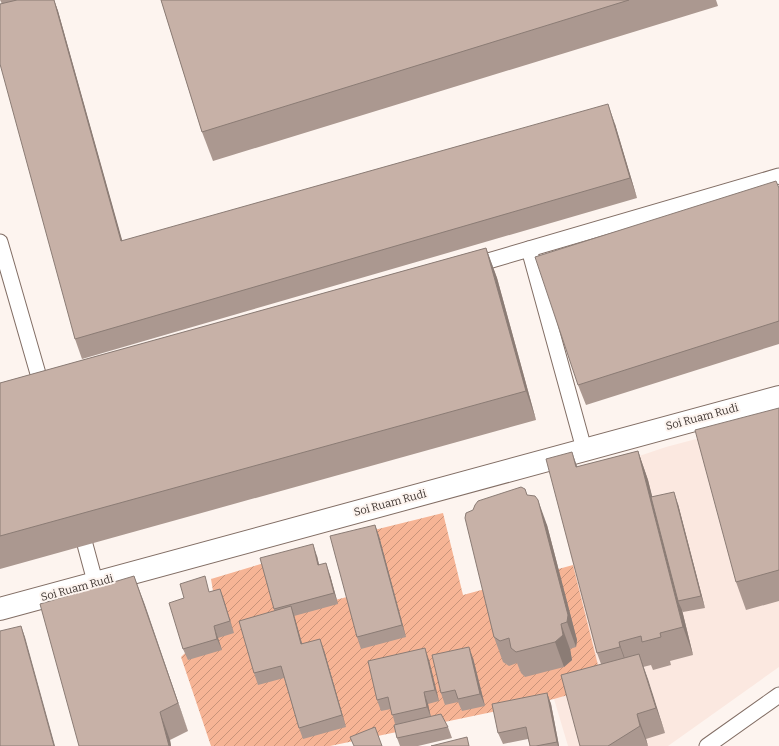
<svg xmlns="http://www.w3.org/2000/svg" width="779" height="746" viewBox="0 0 779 746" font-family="Bitter,serif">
  <defs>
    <pattern id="garden-furrows" width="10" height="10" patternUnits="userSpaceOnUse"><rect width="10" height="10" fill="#f6b495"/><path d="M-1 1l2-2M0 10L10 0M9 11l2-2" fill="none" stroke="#c8937a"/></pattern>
  </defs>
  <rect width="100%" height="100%" fill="#fdf4ef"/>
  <path fill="#fbe8e0" d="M 779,417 L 779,667 L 668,746 L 568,746 L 554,699 L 603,685 L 553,485 L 666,447 Z"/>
  <path fill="url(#garden-furrows)" d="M 443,513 L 463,595 L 573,565 L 603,685 L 554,699 L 330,746 L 211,746 L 181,657 L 218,621 L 211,579 L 271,561 L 285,612 L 376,590 L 366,532 Z"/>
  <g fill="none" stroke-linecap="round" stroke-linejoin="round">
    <defs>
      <g id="lane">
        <path d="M 0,242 L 43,391"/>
        <path d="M 529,249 L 584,449"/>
        <path d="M 471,266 L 779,176"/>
        <path d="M 80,526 L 93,574 L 97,583"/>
        <path d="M 707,746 L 779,695"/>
      </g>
      <path id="street" d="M 0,609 L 779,397"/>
    </defs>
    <use href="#lane" stroke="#826e65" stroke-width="17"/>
    <use href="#street" stroke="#826e65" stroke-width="24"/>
    <use href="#lane" stroke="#fff" stroke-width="15"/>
    <use href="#street" stroke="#fff" stroke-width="22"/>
  </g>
  <g fill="#ab9890">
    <path d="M 0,0 L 54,0 L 58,11 L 122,241 L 615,124 L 637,198 L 82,359 L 75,339 L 2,4 Z"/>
    <path d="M 161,0 L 716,0 L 718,6 L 213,161 L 202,132 Z"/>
    <path d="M 779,188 L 779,344 L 586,405 L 578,385 Z"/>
    <path d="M 486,248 L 497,278 L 536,420 L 0,569 L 0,383 Z"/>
    <path d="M 779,408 L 779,601 L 746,610 L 736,582 Z"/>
    <path d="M 638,451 L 648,480 L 652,497 L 678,504 L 705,608 L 683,612 L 682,610 L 693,655 L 670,661 L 671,665 L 653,670 L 651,665 L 643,667 L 665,733 L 646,739 L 648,746 L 580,746 L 601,664 L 597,653 L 577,467 Z"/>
    <path d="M 527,495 L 547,525 L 577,640 L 576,647 L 570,649 L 572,660 L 564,667 L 525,677 L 521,673 L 517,663 L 509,666 L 503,662 L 494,637 Z"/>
    <path d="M 375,525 L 379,536 L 406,637 L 361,649 L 357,637 Z"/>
    <path d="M 317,556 L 319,565 L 330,575 L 338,604 L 294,616 L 302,643 L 324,650 L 346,727 L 303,739 L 299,728 L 284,678 L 258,685 L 254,673 L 274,611 L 274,609 Z"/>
    <path d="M 134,576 L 188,731 L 170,740 L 171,746 L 79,746 Z"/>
    <path d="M 220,589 L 234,633 L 218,638 L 222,650 L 188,660 L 183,649 L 210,592 Z"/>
    <path d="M 473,658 L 485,706 L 462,711 L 458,702 L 445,705 L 441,693 Z"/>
    <path d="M 429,660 L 439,701 L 428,704 L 431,717 L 448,727 L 452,738 L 418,746 L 400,746 L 397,738 L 395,724 L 391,709 L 381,711 L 377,700 Z"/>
    <path d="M 547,693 L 551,704 L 559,746 L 530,746 L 528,739 L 503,744 L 498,733 Z"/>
  </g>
  <g fill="#8b7c75">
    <path d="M 54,0 L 58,11 L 128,261 L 121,241 Z"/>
    <path d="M 608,104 L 615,124 L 637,198 L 630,178 Z"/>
    <path d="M 486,248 L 497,278 L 536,420 L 526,391 Z"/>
    <path d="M 638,451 L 648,480 L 679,601 L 678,601 L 682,610 L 693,655 L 683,627 Z"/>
    <path d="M 572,452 L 582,480 L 576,467 Z"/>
    <path d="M 674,492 L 678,504 L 705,608 L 701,596 Z"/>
    <path d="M 538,500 L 547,525 L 577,640 L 576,647 L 567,622 Z"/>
    <path d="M 375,525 L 379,536 L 406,637 L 402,625 Z"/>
    <path d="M 313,544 L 317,556 L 322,577 L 318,565 Z"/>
    <path d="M 326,563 L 330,575 L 338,604 L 334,593 Z"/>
    <path d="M 134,576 L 145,605 L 188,731 L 178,703 Z"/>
    <path d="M 220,589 L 224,600 L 234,633 L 230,621 Z"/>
    <path d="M 291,606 L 295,618 L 305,655 L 301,644 Z"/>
    <path d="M 561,624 L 570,649 L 572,660 L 564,667 L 555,642 Z"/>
    <path d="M 21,626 L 25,637 L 55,746 L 54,746 Z"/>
    <path d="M 214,626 L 222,650 L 217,639 Z"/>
    <path d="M 320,639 L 324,650 L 346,727 L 342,715 Z"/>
    <path d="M 619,642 L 629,670 L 630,675 L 620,647 Z"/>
    <path d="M 469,647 L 473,658 L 485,706 L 480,694 Z"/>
    <path d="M 425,648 L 429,660 L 439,701 L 435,690 Z"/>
    <path d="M 639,654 L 648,679 L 665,733 L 656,708 Z"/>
    <path d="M 424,692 L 428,704 L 431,718 L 427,707 Z"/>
    <path d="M 547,693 L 551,704 L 559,746 L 558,746 L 557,742 Z"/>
    <path d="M 160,712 L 170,740 L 171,746 L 169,746 Z"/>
    <path d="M 637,714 L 646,739 L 648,746 L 640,726 Z"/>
  </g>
  <g fill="#c7b1a7" stroke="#8b7c75">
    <path d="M 17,0 L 54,0 L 121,241 L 608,104 L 630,178 L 75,339 L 0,64 L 0,4 Z"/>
    <path d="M 161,0 L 629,0 L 202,132 Z"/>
    <path d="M 776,181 L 779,188 L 779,321 L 578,385 L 535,257 Z"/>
    <path d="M 486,248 L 526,391 L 0,536 L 0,383 Z"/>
    <path d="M 779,408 L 779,570 L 736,582 L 695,430 Z"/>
    <path d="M 638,451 L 683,627 L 660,633 L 661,637 L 642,642 L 641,636 L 619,642 L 620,647 L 597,653 L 546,459 L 572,452 L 576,467 Z"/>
    <path d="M 521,487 L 525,489 L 527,495 L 535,496 L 538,500 L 568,615 L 567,622 L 561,624 L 563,635 L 555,642 L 516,652 L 511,648 L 509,638 L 500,641 L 494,637 L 465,518 L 466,513 L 473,510 L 475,505 L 478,501 Z"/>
    <path d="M 674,492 L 701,596 L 678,601 L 651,497 Z"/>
    <path d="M 375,525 L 402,625 L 357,637 L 330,536 Z"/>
    <path d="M 313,544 L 318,565 L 326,563 L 334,593 L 274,609 L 260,558 Z"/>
    <path d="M 134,576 L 178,703 L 160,712 L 169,746 L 79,746 L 40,604 Z"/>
    <path d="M 205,576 L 209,592 L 220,589 L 230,621 L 214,626 L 217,639 L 183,649 L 169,603 L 184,598 L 180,584 Z"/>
    <path d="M 291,606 L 301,644 L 320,639 L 342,715 L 299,728 L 281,666 L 254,673 L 239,621 Z"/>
    <path d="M 21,626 L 54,746 L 0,746 L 0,631 Z"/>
    <path d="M 469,647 L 480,694 L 458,699 L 455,690 L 441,693 L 432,655 Z"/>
    <path d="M 425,648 L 435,690 L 424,692 L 427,707 L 392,715 L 388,697 L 377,700 L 368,661 Z"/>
    <path d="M 639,654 L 656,708 L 637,714 L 640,726 L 608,746 L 580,746 L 561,675 Z"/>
    <path d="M 547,693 L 557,742 L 536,746 L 530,746 L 526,727 L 498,733 L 492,704 Z"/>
    <path d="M 441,714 L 448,727 L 397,738 L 394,725 Z"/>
    <path d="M 375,727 L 382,746 L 354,746 L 350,737 Z"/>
    <path d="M 467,737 L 469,746 L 431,746 Z"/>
  </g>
  <g text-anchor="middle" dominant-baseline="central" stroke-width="4" stroke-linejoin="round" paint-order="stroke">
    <g font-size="11" fill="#3d3430" stroke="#fdf4ef">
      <text transform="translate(702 417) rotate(-15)">Soi Ruam Rudi</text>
      <text transform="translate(390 503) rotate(-15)">Soi Ruam Rudi</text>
      <text transform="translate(77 588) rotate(-15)">Soi Ruam Rudi</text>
    </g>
  </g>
</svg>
